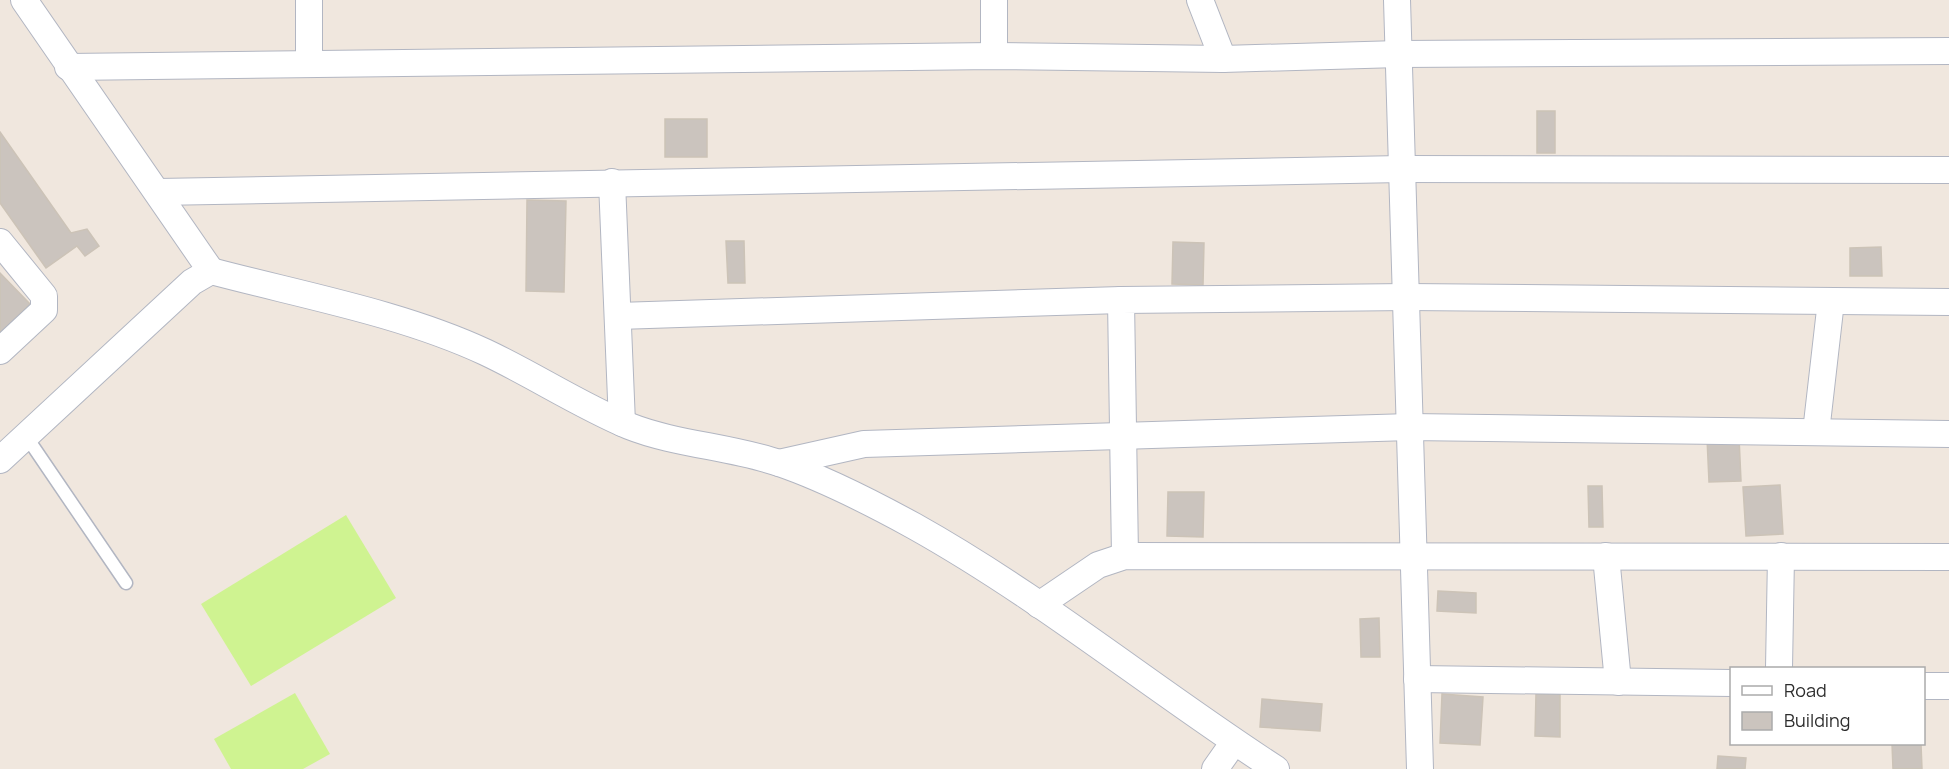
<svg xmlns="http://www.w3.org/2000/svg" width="1949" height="769" viewBox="0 0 1949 769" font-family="Manrope,sans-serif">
  <rect width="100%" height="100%" fill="#f0e7de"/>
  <g fill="#cff391">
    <path d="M 346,515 L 396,598 L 251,686 L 201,604 Z"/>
    <path d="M 295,693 L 330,754 L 303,769 L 231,769 L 214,739 Z"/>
  </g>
  <g fill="#cbc4be" stroke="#ccc3b7" stroke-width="1.5">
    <rect x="1537" y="111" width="18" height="42"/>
    <rect x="665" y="119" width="42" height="38"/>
    <path d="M 0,132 L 71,233 L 87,229 L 99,246 L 85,256 L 77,246 L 46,268 L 0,203 Z"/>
    <path d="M 527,200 L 566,201 L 564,292 L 526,291 Z"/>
    <path d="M 726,241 L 744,241 L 745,283 L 728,283 Z"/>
    <path d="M 1173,242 L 1204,243 L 1203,285 L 1172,284 Z"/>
    <path d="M 1881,247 L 1882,276 L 1850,276 L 1850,248 Z"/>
    <path d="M 0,273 L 30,304 L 0,333 Z"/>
    <path d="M 1739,437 L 1741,481 L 1709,482 L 1707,438 Z"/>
    <path d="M 1780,485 L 1783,534 L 1746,536 L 1743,487 Z"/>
    <path d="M 1588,486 L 1602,486 L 1603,527 L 1589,527 Z"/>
    <path d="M 1168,492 L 1204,492 L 1203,537 L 1167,536 Z"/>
    <path d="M 1438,591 L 1476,593 L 1476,613 L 1437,611 Z"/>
    <path d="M 1379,618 L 1380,657 L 1361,657 L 1360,619 Z"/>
    <path d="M 1442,694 L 1483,697 L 1480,745 L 1440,743 Z"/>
    <path d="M 1536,694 L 1560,694 L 1560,737 L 1535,736 Z"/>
    <path d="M 1262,699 L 1322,704 L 1320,731 L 1260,727 Z"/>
    <path d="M 1892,744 L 1921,744 L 1922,769 L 1893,769 Z"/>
    <path d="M 1718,756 L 1746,758 L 1745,769 L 1717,769 Z"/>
  </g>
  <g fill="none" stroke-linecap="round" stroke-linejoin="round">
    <defs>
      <path id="lane" d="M 26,436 L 126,583"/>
      <g id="street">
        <path d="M 24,0 L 211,271"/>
        <path d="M 994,0 L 994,56"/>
        <path d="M 1200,0 L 1223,59"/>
        <path d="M 1397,0 L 1420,769"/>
        <path d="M 309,63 L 309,0"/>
        <path d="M 68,67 L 994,56 L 1223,59 L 1399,54 L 1949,51"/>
        <path d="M 612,182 L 622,423"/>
        <path d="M 158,192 L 1402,169 L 1949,170"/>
        <path d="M 0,242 L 44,296 L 44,310 L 0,351"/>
        <path d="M 618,316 L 1121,300"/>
        <path d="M 1816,432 L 1831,301"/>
        <path d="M 0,460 L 192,282 L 211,271 C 301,295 401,313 485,352 C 534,375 579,405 629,426 C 674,444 732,447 779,463 C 823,478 874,504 914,526 C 1041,597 1154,690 1276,769"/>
        <path d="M 779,463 L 864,444 L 1410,427 L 1949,434"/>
        <path d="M 1125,556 L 1121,300 L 1407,297 L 1949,302"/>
        <path d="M 1606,556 L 1618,682"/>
        <path d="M 1039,605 L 1098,565 L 1125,556 L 1949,557"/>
        <path d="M 1779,668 L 1781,556"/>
        <path d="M 1417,679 L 1732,683"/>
        <path d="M 1924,686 L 1949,686"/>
        <path d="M 1215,769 L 1234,742"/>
      </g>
    </defs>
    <use href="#lane" stroke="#b2b6c2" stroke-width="15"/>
    <use href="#street" stroke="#b2b6c2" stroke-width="28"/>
    <use href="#lane" stroke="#fff" stroke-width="12"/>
    <use href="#street" stroke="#fff" stroke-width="26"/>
  </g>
  <rect x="1730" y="667" width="195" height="78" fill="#ffffff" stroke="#ababab" stroke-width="1.5"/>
  <rect x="1742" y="686" width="30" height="9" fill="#ffffff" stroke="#ababab" stroke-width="1.5"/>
  <text x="1784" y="697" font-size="18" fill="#2d2d2d">Road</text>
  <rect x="1742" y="712" width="30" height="18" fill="#cbc4be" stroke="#ababab" stroke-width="1.5"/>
  <text x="1784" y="727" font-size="18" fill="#2d2d2d">Building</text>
</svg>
